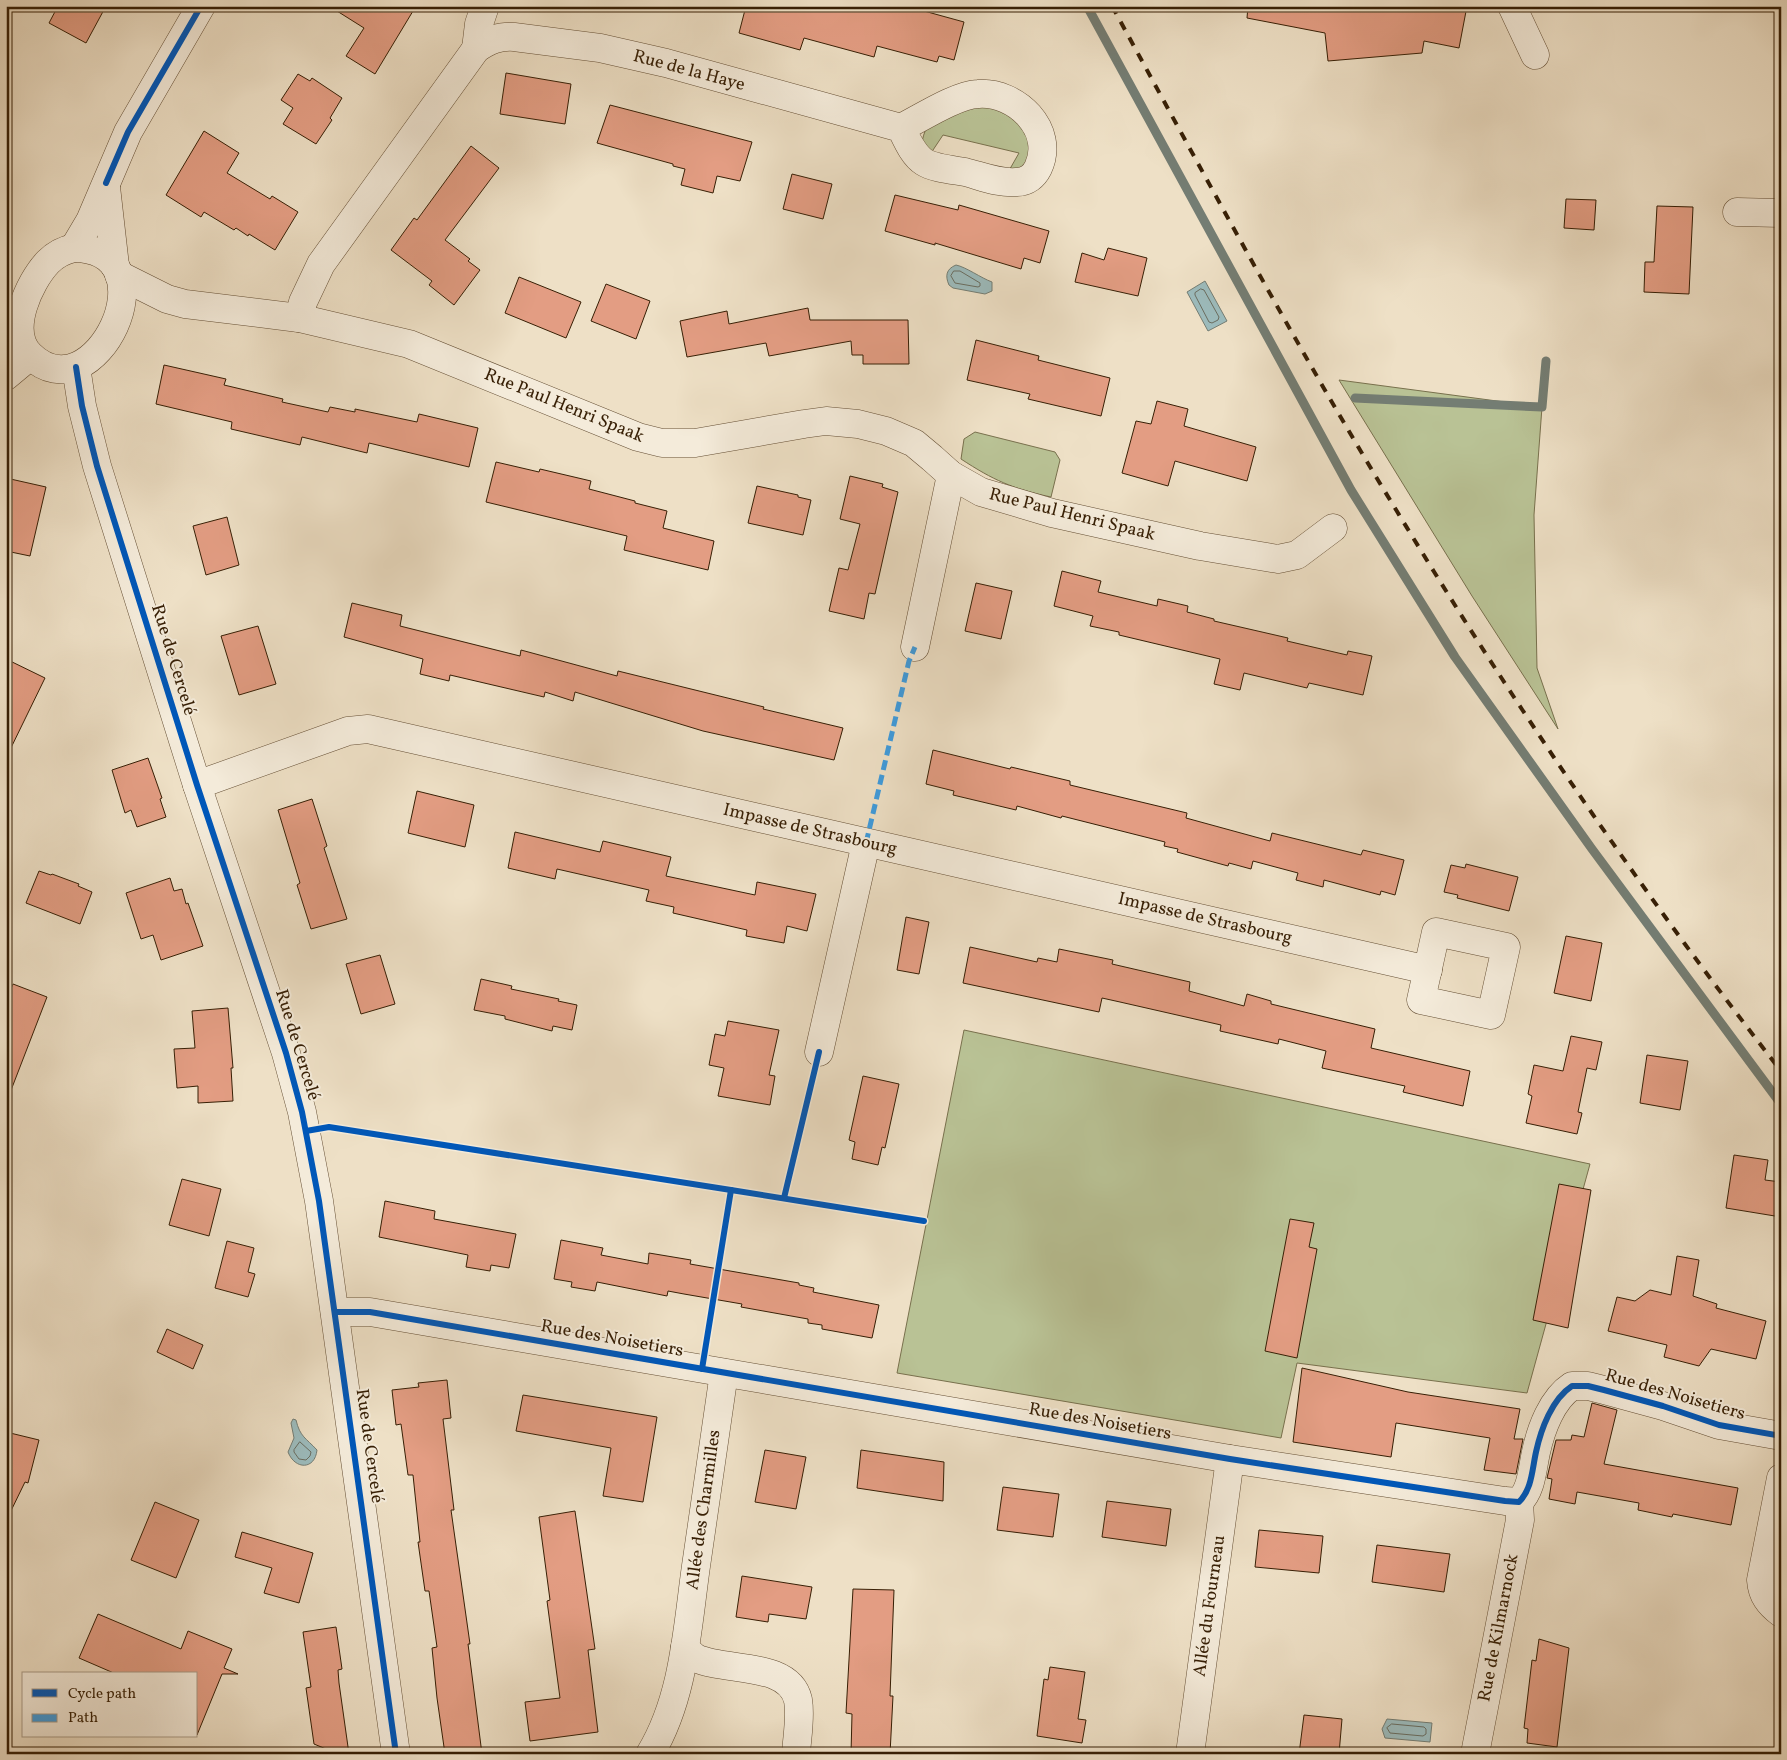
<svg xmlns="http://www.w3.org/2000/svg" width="1787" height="1760" viewBox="0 0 1787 1760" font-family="Vollkorn,serif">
  <rect width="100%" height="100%" fill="#eee0c6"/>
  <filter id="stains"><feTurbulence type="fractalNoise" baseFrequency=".004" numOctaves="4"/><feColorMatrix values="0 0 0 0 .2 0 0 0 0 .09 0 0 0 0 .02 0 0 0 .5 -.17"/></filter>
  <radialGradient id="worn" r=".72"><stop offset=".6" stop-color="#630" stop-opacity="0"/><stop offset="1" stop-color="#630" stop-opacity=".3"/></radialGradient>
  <g fill="#b9c295" stroke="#78704d">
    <path d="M 959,103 L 1007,108 L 1034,143 C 1029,160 1025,171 1007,174 L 1019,153 L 943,135 L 931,153 L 922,143 C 925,120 940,114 959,103 Z"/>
    <path d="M 1339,380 L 1542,407 L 1534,515 L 1537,668 L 1558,729 L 1472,596 Z"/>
    <path d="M 975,432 L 1055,452 L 1060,460 L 1051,497 C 1013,489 993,480 961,459 L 964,439 Z"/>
    <path d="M 964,1030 L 1590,1164 L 1527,1393 L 1297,1363 L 1281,1438 L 897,1373 Z"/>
  </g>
  <g fill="#9cbbbc" stroke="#747d73">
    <path d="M 956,265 C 966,267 981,278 992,282 L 992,291 L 985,294 L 953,288 L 949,285 C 945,276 946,269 956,265 Z"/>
    <path d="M 1205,281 L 1227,321 L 1208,331 L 1187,292 Z"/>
    <path d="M 293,1419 L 296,1420 C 300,1437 306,1438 317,1450 C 315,1470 295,1470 288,1452 L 294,1438 L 291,1423 Z"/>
    <path d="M 1387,1719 L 1432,1723 L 1430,1742 L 1385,1738 L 1382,1729 Z"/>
  </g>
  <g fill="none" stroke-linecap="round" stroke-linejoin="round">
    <g stroke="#6a6d60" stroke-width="1">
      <path d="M 954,271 L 960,271 L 980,283 L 980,286 L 978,287 L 955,283 L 951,276 Z"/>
      <path d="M 1201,289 L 1204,290 L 1219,317 L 1218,320 L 1212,323 L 1209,322 L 1195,295 L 1195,293 Z"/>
      <path d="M 300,1442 L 311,1452 L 310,1456 L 306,1460 L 299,1459 L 294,1452 L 294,1450 Z"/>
      <path d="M 1392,1724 L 1424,1727 L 1426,1729 L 1426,1734 L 1423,1736 L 1390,1733 L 1387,1728 Z"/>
    </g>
    <g stroke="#747d73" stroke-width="9">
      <path d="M 1087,6 L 1351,490 L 1455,657 L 1592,849 L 1781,1104"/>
      <path d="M 1355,398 L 1542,407 L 1546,361"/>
    </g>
  </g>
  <g fill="#e39d83" stroke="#371f05">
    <path d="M 58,6 L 106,6 L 86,43 L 49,23 Z"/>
    <path d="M 329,6 L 416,6 L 375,74 L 346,56 L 364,28 Z"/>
    <path d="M 746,6 L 925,6 L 924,11 L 964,22 L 954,60 L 939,56 L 937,62 L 877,46 L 874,57 L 804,38 L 800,50 L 739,33 Z"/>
    <path d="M 1248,6 L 1467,6 L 1459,48 L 1424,41 L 1422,53 L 1328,61 L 1325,33 L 1247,18 Z"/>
    <path d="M 506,73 L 571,84 L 565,124 L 500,114 Z"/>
    <path d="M 298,74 L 310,81 L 312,78 L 342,98 L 330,118 L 332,120 L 316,144 L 283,124 L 293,108 L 281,100 Z"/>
    <path d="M 610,105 L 752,142 L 740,181 L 717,176 L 713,193 L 681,185 L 685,169 L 673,166 L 673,164 L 597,143 Z"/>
    <path d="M 204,131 L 239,153 L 227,173 L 270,199 L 272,196 L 298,212 L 275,250 L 249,234 L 248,236 L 236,228 L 234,230 L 204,212 L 201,217 L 166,195 Z"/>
    <path d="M 471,146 L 499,168 L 445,240 L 470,259 L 468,261 L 480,270 L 454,305 L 429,285 L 432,281 L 391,250 L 414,218 L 417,220 Z"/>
    <path d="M 792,174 L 832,184 L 823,219 L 783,209 Z"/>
    <path d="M 895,195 L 958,210 L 959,205 L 1049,231 L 1040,263 L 1024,258 L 1021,269 L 935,243 L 935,245 L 885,231 Z"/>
    <path d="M 1566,199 L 1596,200 L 1594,230 L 1564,228 Z"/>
    <path d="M 1657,206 L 1693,207 L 1689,294 L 1644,292 L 1645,262 L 1654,262 Z"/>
    <path d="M 1108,248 L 1147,258 L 1138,296 L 1075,282 L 1082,253 L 1104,260 Z"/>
    <path d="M 519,277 L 581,302 L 566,338 L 505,313 Z"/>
    <path d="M 606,284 L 650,301 L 636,339 L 591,321 Z"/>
    <path d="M 808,308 L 810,320 L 908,320 L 909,364 L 863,364 L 863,355 L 852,355 L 851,341 L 769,356 L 766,343 L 687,357 L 680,321 L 727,311 L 729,324 Z"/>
    <path d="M 976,340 L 1039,356 L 1038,360 L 1110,378 L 1101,416 L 1028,399 L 1030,394 L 967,380 Z"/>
    <path d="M 164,365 L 226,379 L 224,385 L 283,399 L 282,402 L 328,412 L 330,407 L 355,412 L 355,409 L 417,422 L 419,414 L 478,428 L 469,467 L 369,443 L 367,453 L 302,437 L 300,445 L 231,429 L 232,422 L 156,404 Z"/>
    <path d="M 1157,401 L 1188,409 L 1184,426 L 1256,447 L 1247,481 L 1175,461 L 1168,486 L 1122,473 L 1136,421 L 1151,424 Z"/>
    <path d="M 496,462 L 539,472 L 540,469 L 591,481 L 589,489 L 635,501 L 635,503 L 667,511 L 663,528 L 714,541 L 708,570 L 624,550 L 627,536 L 486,502 Z"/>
    <path d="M 850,476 L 883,484 L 882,487 L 898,492 L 875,594 L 869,593 L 864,619 L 829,611 L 839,568 L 848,570 L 860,524 L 840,519 Z"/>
    <path d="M 6,478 L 46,487 L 30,556 L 6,551 Z"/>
    <path d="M 757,486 L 798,495 L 798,497 L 811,500 L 803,535 L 748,523 Z"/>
    <path d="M 227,517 L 239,565 L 206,575 L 193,526 Z"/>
    <path d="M 1062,571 L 1101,581 L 1098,592 L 1157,606 L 1158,599 L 1188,606 L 1187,612 L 1214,619 L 1214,621 L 1288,638 L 1287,641 L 1347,655 L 1348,651 L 1372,656 L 1363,695 L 1309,683 L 1307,688 L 1244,673 L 1240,690 L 1214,684 L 1220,659 L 1119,635 L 1119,632 L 1090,626 L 1093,616 L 1054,606 Z"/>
    <path d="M 976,583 L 1012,591 L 1001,639 L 965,631 Z"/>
    <path d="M 352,603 L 402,615 L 400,626 L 520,656 L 521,650 L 617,676 L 618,671 L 764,707 L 763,709 L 843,728 L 834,760 L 703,731 L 575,692 L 573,701 L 545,692 L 544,697 L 450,675 L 449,681 L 420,674 L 423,659 L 344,637 Z"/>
    <path d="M 258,626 L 276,684 L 239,695 L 221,636 Z"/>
    <path d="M 6,659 L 45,678 L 6,758 Z"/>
    <path d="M 933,750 L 1010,769 L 1011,767 L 1070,781 L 1070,785 L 1187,813 L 1186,818 L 1270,841 L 1272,833 L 1361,855 L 1363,850 L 1404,860 L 1395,895 L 1381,891 L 1380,895 L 1324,880 L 1323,887 L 1296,880 L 1298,873 L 1253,861 L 1251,869 L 1229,863 L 1228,866 L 1177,852 L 1178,849 L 1164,846 L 1165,842 L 1062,816 L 1061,818 L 1017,806 L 1016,810 L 953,795 L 954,791 L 926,784 Z"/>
    <path d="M 148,758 L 162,798 L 160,799 L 166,817 L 137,827 L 131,810 L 125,813 L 112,770 Z"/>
    <path d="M 417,791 L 474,805 L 465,847 L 408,833 Z"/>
    <path d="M 312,799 L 327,846 L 324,848 L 347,919 L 311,929 L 297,885 L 300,883 L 278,810 Z"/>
    <path d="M 515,832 L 600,852 L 603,841 L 671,857 L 666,876 L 755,895 L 757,882 L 816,894 L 807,931 L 787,926 L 784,943 L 746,936 L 747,930 L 673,913 L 674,907 L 646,901 L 649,890 L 557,869 L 555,879 L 508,868 Z"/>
    <path d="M 1466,864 L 1518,877 L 1509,911 L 1457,898 L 1458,895 L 1444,892 L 1451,865 L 1465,868 Z"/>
    <path d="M 39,871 L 51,875 L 52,874 L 79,884 L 78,886 L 92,892 L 80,924 L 26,903 Z"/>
    <path d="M 170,878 L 174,891 L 182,889 L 186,904 L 188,903 L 203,946 L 161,960 L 153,935 L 141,939 L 126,893 Z"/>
    <path d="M 906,917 L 929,922 L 919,974 L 897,970 Z"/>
    <path d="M 1566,936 L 1602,943 L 1591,1001 L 1554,993 Z"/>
    <path d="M 970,947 L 1037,962 L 1038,958 L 1057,962 L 1059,949 L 1113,960 L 1112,964 L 1190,982 L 1189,991 L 1244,1006 L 1247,994 L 1271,1001 L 1271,1004 L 1375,1029 L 1371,1048 L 1470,1071 L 1463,1106 L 1403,1092 L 1405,1086 L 1322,1068 L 1326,1051 L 1279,1039 L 1278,1044 L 1220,1031 L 1221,1025 L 1120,1002 L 1102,998 L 1099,1012 L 963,983 Z"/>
    <path d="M 380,955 L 395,1004 L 361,1014 L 346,964 Z"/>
    <path d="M 481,979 L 512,986 L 511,989 L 559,999 L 558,1001 L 577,1005 L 572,1030 L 553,1026 L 552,1031 L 505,1019 L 505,1016 L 474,1010 Z"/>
    <path d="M 13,984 L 47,997 L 8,1098 L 6,1098 L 6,1000 Z"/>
    <path d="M 228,1008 L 233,1068 L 231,1068 L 233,1101 L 198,1103 L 198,1086 L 177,1088 L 174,1049 L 195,1048 L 192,1011 Z"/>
    <path d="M 728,1021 L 779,1030 L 769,1075 L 775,1076 L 770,1105 L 718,1096 L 724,1068 L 709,1065 L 715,1034 L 725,1036 Z"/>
    <path d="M 1571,1036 L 1602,1042 L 1596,1070 L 1587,1068 L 1578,1112 L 1582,1113 L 1577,1134 L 1526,1123 L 1532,1096 L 1528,1094 L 1534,1065 L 1563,1071 Z"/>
    <path d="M 1647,1055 L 1688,1061 L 1680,1110 L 1640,1103 Z"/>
    <path d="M 863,1076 L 899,1084 L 885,1148 L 882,1147 L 878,1165 L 852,1159 L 855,1142 L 849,1140 Z"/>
    <path d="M 1734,1155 L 1768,1160 L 1765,1180 L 1781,1182 L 1781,1217 L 1726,1208 Z"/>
    <path d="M 182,1179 L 221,1189 L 209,1236 L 169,1225 Z"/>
    <path d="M 1559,1184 L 1591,1190 L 1568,1328 L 1533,1320 Z"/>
    <path d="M 385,1201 L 435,1211 L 434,1219 L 516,1234 L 509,1268 L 491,1265 L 490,1271 L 466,1267 L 468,1255 L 379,1237 Z"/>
    <path d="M 1290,1219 L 1314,1223 L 1309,1247 L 1317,1249 L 1297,1358 L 1265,1351 Z"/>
    <path d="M 561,1240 L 603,1248 L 601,1255 L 648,1264 L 649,1253 L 691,1260 L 690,1264 L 799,1283 L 799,1285 L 814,1288 L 813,1292 L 879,1305 L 872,1338 L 822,1329 L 822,1325 L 808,1323 L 808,1319 L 741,1307 L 742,1304 L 684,1294 L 668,1291 L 667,1296 L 597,1282 L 595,1291 L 571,1287 L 572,1282 L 554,1279 Z"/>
    <path d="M 227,1241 L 254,1248 L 248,1272 L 255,1274 L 248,1297 L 215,1288 Z"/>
    <path d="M 1677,1256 L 1699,1260 L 1693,1296 L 1717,1304 L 1716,1308 L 1766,1321 L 1756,1359 L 1711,1349 L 1699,1366 L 1664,1357 L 1667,1345 L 1608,1331 L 1617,1297 L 1635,1301 L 1650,1290 L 1671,1295 Z"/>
    <path d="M 167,1329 L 203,1345 L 193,1369 L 157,1352 Z"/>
    <path d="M 1302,1368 L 1408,1392 L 1520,1409 L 1514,1439 L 1523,1439 L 1516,1474 L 1484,1470 L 1490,1438 L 1396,1423 L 1391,1457 L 1293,1442 Z"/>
    <path d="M 447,1380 L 451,1418 L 443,1419 L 454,1510 L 451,1510 L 470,1644 L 468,1644 L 482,1754 L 445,1754 L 437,1698 L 432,1648 L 437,1647 L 429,1591 L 425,1591 L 418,1542 L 420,1542 L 413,1475 L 408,1475 L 401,1424 L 396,1425 L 392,1390 L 419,1387 L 418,1383 Z"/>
    <path d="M 523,1395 L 657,1417 L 643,1502 L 603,1496 L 611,1448 L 516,1431 Z"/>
    <path d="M 1592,1403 L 1617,1410 L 1604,1464 L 1738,1488 L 1731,1525 L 1673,1514 L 1672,1517 L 1638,1510 L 1639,1503 L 1577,1492 L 1575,1504 L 1549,1499 L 1552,1479 L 1547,1478 L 1556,1440 L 1571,1440 L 1572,1435 L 1584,1437 Z"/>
    <path d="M 6,1432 L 39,1440 L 28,1483 L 25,1482 L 6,1521 Z"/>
    <path d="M 765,1450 L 806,1457 L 796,1509 L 755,1502 Z"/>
    <path d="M 861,1450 L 944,1462 L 943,1501 L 857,1488 Z"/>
    <path d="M 1003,1487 L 1059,1494 L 1053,1537 L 997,1530 Z"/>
    <path d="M 1107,1501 L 1171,1509 L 1166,1546 L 1102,1537 Z"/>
    <path d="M 155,1502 L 199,1520 L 176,1578 L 131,1560 Z"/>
    <path d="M 575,1511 L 595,1649 L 588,1650 L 598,1732 L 530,1741 L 525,1702 L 560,1698 L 547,1601 L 550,1600 L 539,1517 Z"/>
    <path d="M 1259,1530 L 1323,1536 L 1319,1573 L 1255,1567 Z"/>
    <path d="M 242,1532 L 313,1553 L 299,1603 L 264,1593 L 272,1568 L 235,1557 Z"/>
    <path d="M 1377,1545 L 1450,1554 L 1444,1592 L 1372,1582 Z"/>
    <path d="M 742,1576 L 812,1587 L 806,1619 L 769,1614 L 768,1622 L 736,1617 Z"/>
    <path d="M 853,1589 L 894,1590 L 890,1696 L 893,1696 L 890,1754 L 851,1754 L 852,1714 L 846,1713 Z"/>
    <path d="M 98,1614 L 181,1649 L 188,1631 L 232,1649 L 224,1668 L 238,1674 L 222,1674 L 197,1735 L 196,1674 L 116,1674 L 79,1658 Z"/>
    <path d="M 336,1627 L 342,1669 L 338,1670 L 339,1683 L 349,1754 L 338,1754 L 314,1744 L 306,1688 L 311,1687 L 303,1632 Z"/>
    <path d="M 1539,1639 L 1569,1648 L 1557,1747 L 1527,1743 L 1528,1729 L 1524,1728 L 1532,1660 L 1536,1661 Z"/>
    <path d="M 1050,1667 L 1085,1672 L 1078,1719 L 1086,1720 L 1082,1743 L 1037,1736 L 1044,1679 L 1048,1680 Z"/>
    <path d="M 1304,1715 L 1342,1719 L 1339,1754 L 1299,1754 Z"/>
  </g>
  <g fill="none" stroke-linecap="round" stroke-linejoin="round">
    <defs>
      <g id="minor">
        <path d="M 1512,6 L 1535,55"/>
        <path d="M 476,49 L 479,24 L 485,6"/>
        <path d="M 106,187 L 115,266"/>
        <path d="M 1737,212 L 1781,213"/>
        <path d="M 74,248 C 176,249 94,419 30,355 C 6,332 29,282 48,262 C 55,255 64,250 74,248 Z"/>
        <path d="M 74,248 L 90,221 L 128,132 L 201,6"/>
        <path d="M 119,275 L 167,299 L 185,304 L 299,318 L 409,344 L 638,437 L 662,443 L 695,443 L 804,424 L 826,421 L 858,424 L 886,431 L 914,443 L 932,458 L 951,475 L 981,492 L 1052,513 L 1200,546 L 1278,559 L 1297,555 L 1333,528"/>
        <path d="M 299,318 L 303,302 L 321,264 L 476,49 C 489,40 499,36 514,37 L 600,48 L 666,63 L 901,128 C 921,118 956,95 978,94 C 1016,91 1056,130 1038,168 C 1034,176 1027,182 1017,182 C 1000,184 981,176 965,172 C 954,170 933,168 924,162 C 913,155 907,140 901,128"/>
        <path d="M 76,367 L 82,406 L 97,466 L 197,785 L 286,1053 L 302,1112 L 319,1201 L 396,1754"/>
        <path d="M 6,376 L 30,356"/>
        <path d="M 915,647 L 951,475"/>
        <path d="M 197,785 L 348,731 L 368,729 L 1428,970"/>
        <path d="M 1436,932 L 1506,947 L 1491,1015 L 1421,1000 Z"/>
        <path d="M 819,1052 L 866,843"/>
        <path d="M 335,1312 L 370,1312 L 1230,1459 L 1505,1501 L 1519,1502 C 1532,1489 1532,1470 1536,1452 C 1541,1429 1552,1399 1572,1386 L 1588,1386 L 1604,1390 L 1663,1406 L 1719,1425 L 1781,1436"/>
        <path d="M 1781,1478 L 1761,1580 C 1762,1595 1769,1604 1781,1613"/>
        <path d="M 685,1647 C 688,1651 691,1655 696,1658 C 724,1672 789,1661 798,1700 C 801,1717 797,1737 796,1754"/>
        <path d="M 650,1754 C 684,1698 687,1630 696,1566 C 705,1502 714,1438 724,1373"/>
        <path d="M 1190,1754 L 1230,1459"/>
        <path d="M 1475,1754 L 1520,1520 L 1519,1502"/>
      </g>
    </defs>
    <use href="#minor" stroke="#654f35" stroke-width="29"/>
    <use href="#minor" stroke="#f4ebda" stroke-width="28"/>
    <path stroke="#371f05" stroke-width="4" stroke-dasharray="9 9" stroke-linecap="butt" d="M 1112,6 C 1205,176 1297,348 1398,513 C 1515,706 1642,893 1781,1071"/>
    <path stroke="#3e9bdd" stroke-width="5" stroke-dasharray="10 5" stroke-linecap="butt" d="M 866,843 L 909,661 L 915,647"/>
    <defs>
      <g id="cycleway">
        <path d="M 106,183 L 128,132 L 201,6"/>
        <path d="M 76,367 L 82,406 L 97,466 L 197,785 L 286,1053 L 302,1112 L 319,1201 L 396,1754"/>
        <path d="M 306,1131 L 329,1127 L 731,1190"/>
        <path d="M 784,1198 L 819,1052"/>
        <path d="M 335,1312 L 370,1312 L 1230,1459 L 1505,1501 L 1519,1502 C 1532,1489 1532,1470 1536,1452 C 1541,1429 1552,1399 1572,1386 L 1588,1386 L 1604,1390 L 1663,1406 L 1719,1425 L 1781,1436"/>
        <path d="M 702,1369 L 731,1190 L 924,1221"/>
      </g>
    </defs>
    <use href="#cycleway" stroke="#f4ebda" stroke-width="9"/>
    <use href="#cycleway" stroke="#0057b8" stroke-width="6"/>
  </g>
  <g text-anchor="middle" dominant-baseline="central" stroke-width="4" stroke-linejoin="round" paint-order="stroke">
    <g font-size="18" fill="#371f05" stroke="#f4ebda">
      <text transform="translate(689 71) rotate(15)">Rue de la Haye</text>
      <text transform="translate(564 406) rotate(22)">Rue Paul Henri Spaak</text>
      <text transform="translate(1072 515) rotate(14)">Rue Paul Henri Spaak</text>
      <text transform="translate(173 660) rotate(73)">Rue de Cercelé</text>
      <text transform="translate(810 830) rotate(13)">Impasse de Strasbourg</text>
      <text transform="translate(1205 919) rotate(13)">Impasse de Strasbourg</text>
      <text transform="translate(297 1045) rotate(73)">Rue de Cercelé</text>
      <text transform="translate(612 1339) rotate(10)">Rue des Noisetiers</text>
      <text transform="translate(1675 1395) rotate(16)">Rue des Noisetiers</text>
      <text transform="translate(1100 1422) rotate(10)">Rue des Noisetiers</text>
      <text transform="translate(369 1446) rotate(82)">Rue de Cercelé</text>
      <text transform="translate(704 1510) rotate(-82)">Allée des Charmilles</text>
      <text transform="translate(1210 1606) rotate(-82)">Allée du Fourneau</text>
      <text transform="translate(1499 1628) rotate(-79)">Rue de Kilmarnock</text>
    </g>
  </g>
  <rect width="1787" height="1760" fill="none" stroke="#eee0c6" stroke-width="25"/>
  <rect x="8" y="8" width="1772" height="1745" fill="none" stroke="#371f05" stroke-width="2.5"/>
  <rect x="12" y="12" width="1762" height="1735" fill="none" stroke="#371f05"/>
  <rect x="22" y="1672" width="175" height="65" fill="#f4ebda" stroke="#a89985"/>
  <rect x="32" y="1689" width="25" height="8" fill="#0057b8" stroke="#a89985"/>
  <text x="68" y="1698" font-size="15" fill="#371f05">Cycle path</text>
  <rect x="32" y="1714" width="25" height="8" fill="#3e9bdd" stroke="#a89985"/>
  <text x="68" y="1722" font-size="15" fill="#371f05">Path</text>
  <rect width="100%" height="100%" filter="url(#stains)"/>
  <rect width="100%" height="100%" fill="url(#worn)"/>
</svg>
